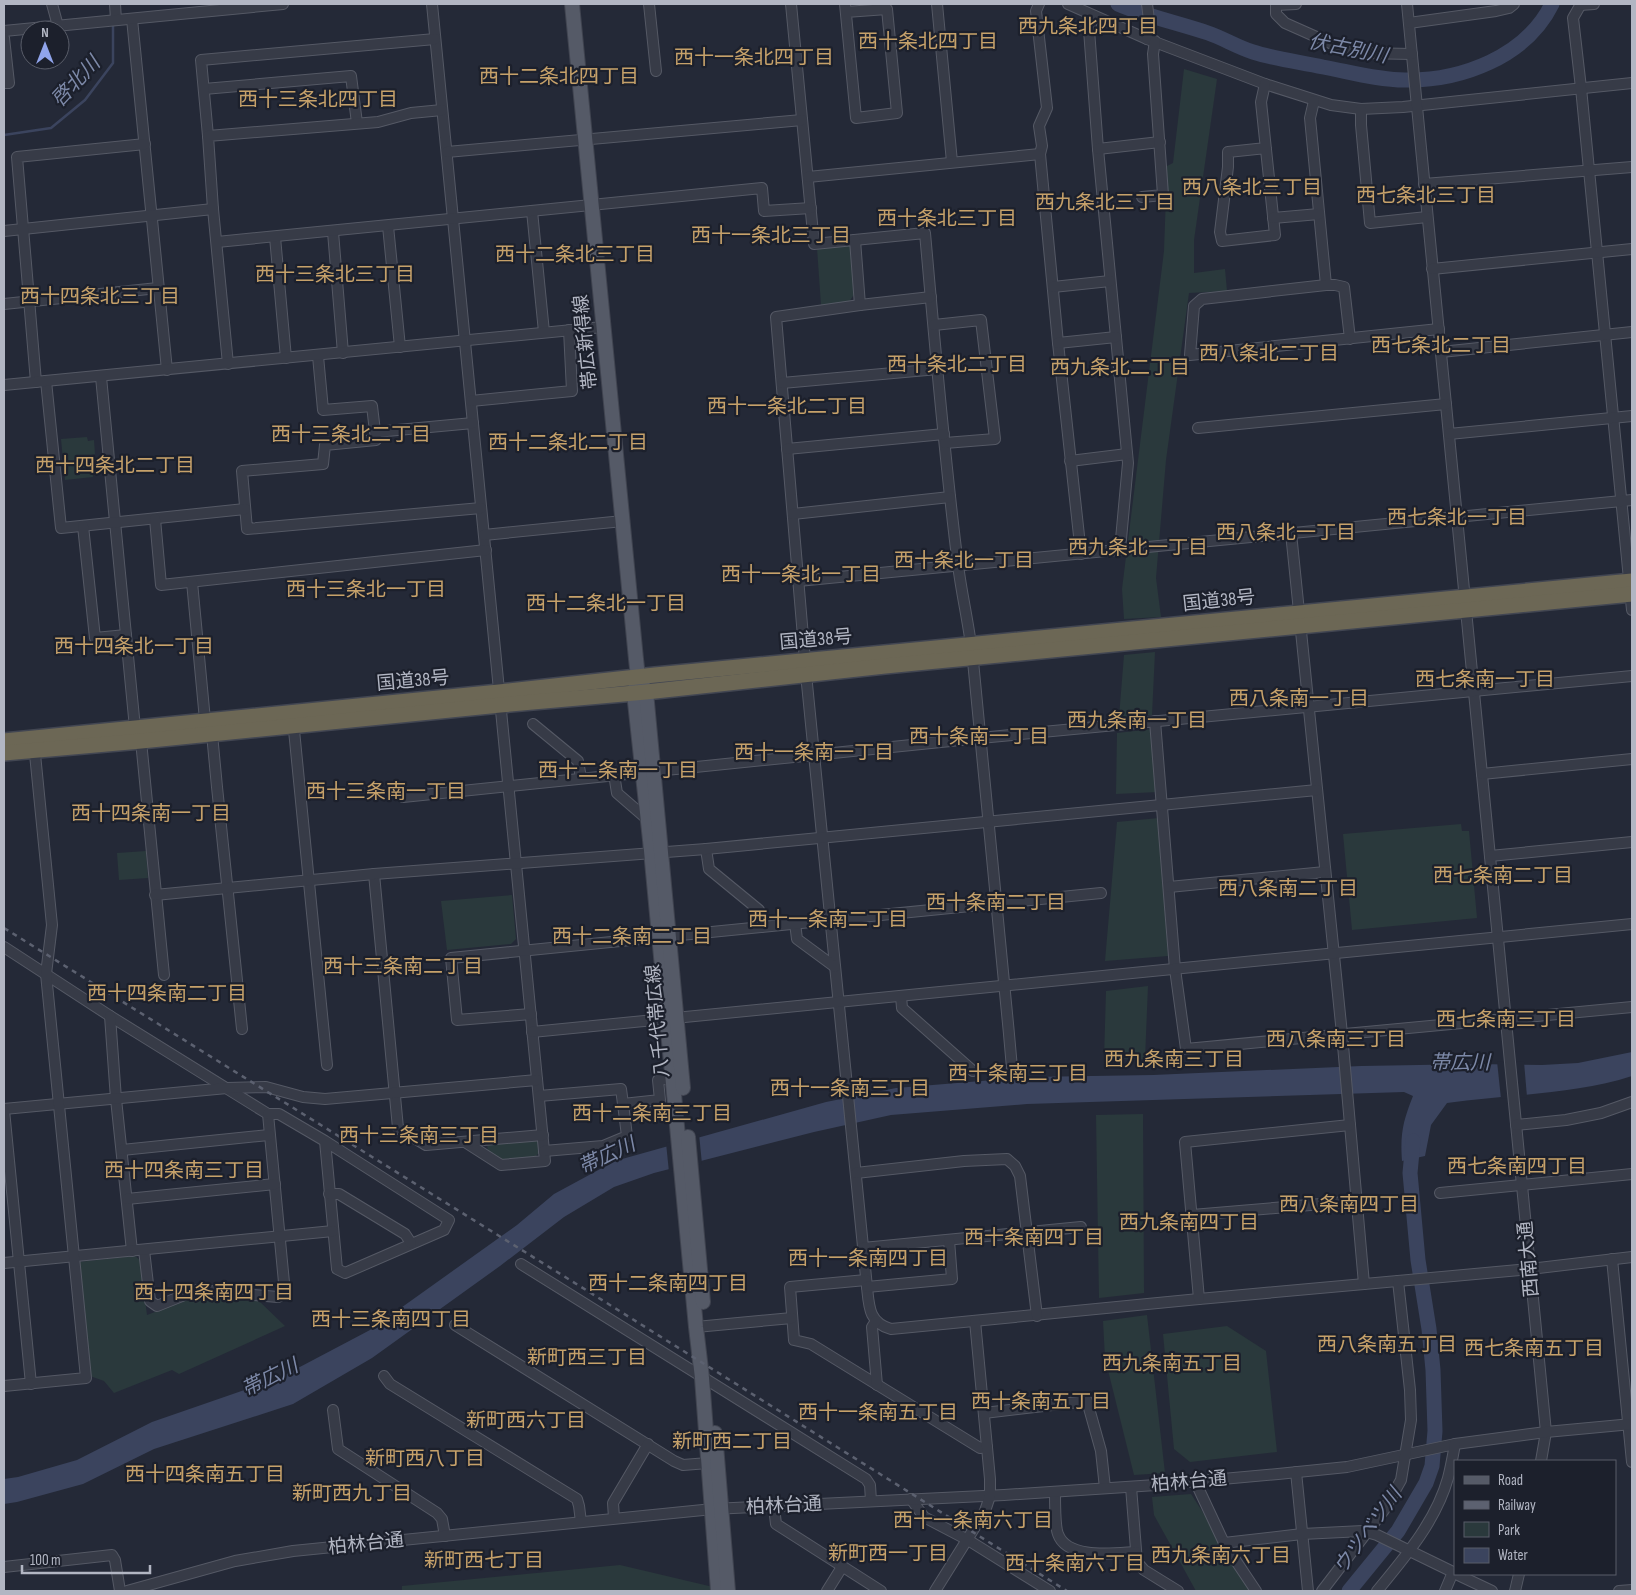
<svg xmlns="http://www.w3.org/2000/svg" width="1636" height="1595" viewBox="0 0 1636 1595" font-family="'Sofia Sans Condensed','Noto Sans JP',sans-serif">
  <rect width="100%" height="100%" fill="#242937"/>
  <g fill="#2a393c">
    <path d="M 1184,69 L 1217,79 L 1194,240 L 1194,273 L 1225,269 L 1227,291 L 1189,293 L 1166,460 L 1156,578 L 1161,617 L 1124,619 L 1122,589 L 1164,251 L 1167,166 L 1173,163 Z"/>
    <path d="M 850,245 L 855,293 L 849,302 L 821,305 L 817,248 Z"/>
    <path d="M 87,437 L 88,441 L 94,440 L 95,454 L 91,455 L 93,477 L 65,480 L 61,439 Z"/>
    <path d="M 1155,652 L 1152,715 L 1119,717 L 1124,655 Z"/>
    <path d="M 1152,729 L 1158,792 L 1116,794 L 1117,733 Z"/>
    <path d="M 1159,818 L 1168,956 L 1105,961 L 1117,822 Z"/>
    <path d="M 1461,824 L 1462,831 L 1469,831 L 1477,918 L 1352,930 L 1343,834 Z"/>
    <path d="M 146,851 L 148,878 L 119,880 L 117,853 Z"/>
    <path d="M 512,895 L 516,939 L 511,944 L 447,950 L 441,901 Z"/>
    <path d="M 1148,986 L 1145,1059 L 1104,1059 L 1106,991 Z"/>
    <path d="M 1143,1114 L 1144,1293 L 1099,1298 L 1096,1115 Z"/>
    <path d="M 535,1139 L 539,1144 L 540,1152 L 535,1157 L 501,1160 L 488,1152 L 487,1144 Z"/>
    <path d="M 135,1256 L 140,1260 L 147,1315 L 197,1296 L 259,1301 L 285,1326 L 179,1374 L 172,1370 L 114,1393 L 104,1381 L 90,1376 L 78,1262 Z"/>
    <path d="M 1147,1315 L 1165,1473 L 1134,1475 L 1105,1358 L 1103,1321 Z"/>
    <path d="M 1227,1326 L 1266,1351 L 1277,1452 L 1190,1462 L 1174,1449 L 1163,1334 Z"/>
    <path d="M 1191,1494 L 1254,1591 L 1196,1591 L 1154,1515 L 1152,1497 Z"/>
    <path d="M 620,1565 L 709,1586 L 720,1591 L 402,1591 L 402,1586 Z"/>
  </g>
  <path fill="#3b445e" d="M 1632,1052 L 1632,1076 C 1573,1095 1509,1094 1447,1103 L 1431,1125 L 1425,1156 L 1402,1161 C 1400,1134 1403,1121 1413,1096 L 1404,1092 L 1027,1104 L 891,1115 L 814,1132 L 654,1173 L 614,1187 L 564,1217 L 500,1266 L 372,1358 L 293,1404 L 154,1449 L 83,1484 L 17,1502 L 4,1504 L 4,1479 L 18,1477 L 77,1460 L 152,1422 L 279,1378 L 370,1330 L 517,1225 L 554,1194 L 615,1161 L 826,1102 L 896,1088 L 1030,1077 L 1153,1075 L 1361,1066 L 1476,1064 L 1542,1065 L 1578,1063 Z"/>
  <g fill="#242937">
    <path d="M 1497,1061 L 1524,1062 L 1527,1097 L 1501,1099 Z"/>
    <path d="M 699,1134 L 702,1164 L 669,1172 L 666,1143 Z"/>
  </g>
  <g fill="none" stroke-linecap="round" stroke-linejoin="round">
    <path stroke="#3b445e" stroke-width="2.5" d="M 4,135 L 51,128 L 85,100 L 113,63 L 113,23"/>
    <g stroke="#3b445e" stroke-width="15">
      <path d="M 1118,4 C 1146,16 1178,23 1208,33 C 1223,38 1237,47 1253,52 C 1275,59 1300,62 1323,67 C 1350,72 1378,80 1405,80 C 1461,81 1526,57 1552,4"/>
      <path d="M 1349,1591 L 1398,1531 L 1426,1483 L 1432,1466 L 1435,1431 L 1433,1370 L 1429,1329 L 1418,1260 L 1410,1173 L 1413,1141"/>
    </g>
    <defs>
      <g id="minor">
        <path d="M 52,4 L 58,26"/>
        <path d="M 115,4 L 116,20"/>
        <path d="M 432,4 L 545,1161 L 501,1165 L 465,1142"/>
        <path d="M 649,4 L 656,71"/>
        <path d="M 791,4 L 814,244 L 925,233 C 935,344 944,455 958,565 C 962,597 970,629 973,661 C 987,796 1000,932 1012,1068"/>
        <path d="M 845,4 L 856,118 L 897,113 L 887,9 L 846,12"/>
        <path d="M 937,4 L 952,162"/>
        <path d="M 1039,4 L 1036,11 L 1047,108 L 1039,126 L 1042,146 L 1040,154 L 1058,343 L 1081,554"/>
        <path d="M 1068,4 L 1147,39 L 1265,84 L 1331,105 L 1361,109 L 1403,107 L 1632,83"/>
        <path d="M 1147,4 L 1149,20 L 1147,39"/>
        <path d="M 1276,4 L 1276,5 L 1296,4"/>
        <path d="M 1407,4 L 1546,1432 L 1541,1461"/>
        <path d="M 1581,4 L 1573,18 L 1581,88 L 1632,610"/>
        <path d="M 1276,5 L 1276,14 L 1285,23 L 1339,47 L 1361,53 L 1412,54"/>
        <path d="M 1580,5 L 1594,4"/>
        <path d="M 1094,16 L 1089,30 L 1098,149 L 1128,463 L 1120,550"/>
        <path d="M 132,19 L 167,370"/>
        <path d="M 1409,23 L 1496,11 L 1509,8 L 1514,4"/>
        <path d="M 4,31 L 283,4"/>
        <path d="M 4,38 L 9,83 L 4,83"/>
        <path d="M 1265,84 L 1261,102 L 1275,235 L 1222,241 L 1220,232 L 1228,167 L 1228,152 L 1266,148"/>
        <path d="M 204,89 L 351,76 L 357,123"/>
        <path d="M 1314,101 L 1310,118 L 1326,285"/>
        <path d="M 1361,109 L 1361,125 L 1370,223 L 1427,217"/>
        <path d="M 208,136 L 201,60 L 435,39"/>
        <path d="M 1098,149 L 1160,142"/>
        <path d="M 447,152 L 802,120"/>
        <path d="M 808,177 L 1040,154"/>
        <path d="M 1424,184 L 1632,167"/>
        <path d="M 1142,197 L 1163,195 L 1153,54 L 1155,41"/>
        <path d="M 532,211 L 544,332"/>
        <path d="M 1273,218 L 1319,214"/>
        <path d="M 388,226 L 400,347"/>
        <path d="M 4,231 L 213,209"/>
        <path d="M 333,232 L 343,353"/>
        <path d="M 275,237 L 286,358"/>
        <path d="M 855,240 L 860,305"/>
        <path d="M 217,242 L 762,188 L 764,211 L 811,208"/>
        <path d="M 1432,269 L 1632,249"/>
        <path d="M 1053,287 L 1110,281"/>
        <path d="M 931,297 L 860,305 L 776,317 L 807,684 L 867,1287 C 869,1307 869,1323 891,1329 L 1199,1299 L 1530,1269 L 1632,1257"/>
        <path d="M 4,304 L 158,288"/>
        <path d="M 934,325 L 981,320 L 995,439 L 945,443"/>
        <path d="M 1350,339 L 1344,287 L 1335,285 L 1326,285 L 1202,299 L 1194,306 L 1190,355 L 1439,329"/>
        <path d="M 1058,343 L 1116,337"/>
        <path d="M 1441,352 L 1632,332"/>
        <path d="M 318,356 L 323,410 L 372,406 L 376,440 L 325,445 L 323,464 L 242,471 L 247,529 L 481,508"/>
        <path d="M 228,364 L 213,209 L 208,136 L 378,122 L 411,113 L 442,110"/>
        <path d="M 101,377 L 135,728 L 141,741 L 164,975"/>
        <path d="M 46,381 L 61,528 L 245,509"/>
        <path d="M 36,382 L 17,157 L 145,144"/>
        <path d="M 782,383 L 938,369"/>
        <path d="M 4,385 L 603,327"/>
        <path d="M 471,401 L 572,391 L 569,330"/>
        <path d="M 1198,428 L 1446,404"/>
        <path d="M 376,432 L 473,423"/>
        <path d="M 1449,434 L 1632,416"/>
        <path d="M 787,449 L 944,434"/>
        <path d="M 1070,461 L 1127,454"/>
        <path d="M 793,514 L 950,497"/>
        <path d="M 155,519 L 161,585 L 486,550"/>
        <path d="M 83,526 L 95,638 L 126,635"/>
        <path d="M 1291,533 L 1342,1034 L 1364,1284"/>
        <path d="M 484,535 L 623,521"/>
        <path d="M 798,581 L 1632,500"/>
        <path d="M 192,582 L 205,720 L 212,734 L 217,787 L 242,1029"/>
        <path d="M 293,720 L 327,1065"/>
        <path d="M 1155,721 L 1175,969 L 1186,1049 L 1632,1007"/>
        <path d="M 533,724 L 578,761 L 581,778"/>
        <path d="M 614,774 L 617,793 L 647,819"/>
        <path d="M 1482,774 L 1632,759"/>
        <path d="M 403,797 L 980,738 L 1632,676"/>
        <path d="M 706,849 L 709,869 L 759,910 L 761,927"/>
        <path d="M 1490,856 L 1632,842"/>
        <path d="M 374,874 L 398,1128 L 426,1145 L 543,1135"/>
        <path d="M 1169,887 L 1325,872"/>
        <path d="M 155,895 L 374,874 L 706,849 L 1317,790"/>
        <path d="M 795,923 L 797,939 L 835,967"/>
        <path d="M 4,947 L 110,1016 L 268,1114 L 285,1293 L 278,1297 L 197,1290 L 157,1306 L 150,1301 L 144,1250"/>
        <path d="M 901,996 L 902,1008 L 973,1071"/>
        <path d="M 531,1014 L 457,1020 L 451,958 L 1101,893"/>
        <path d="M 110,1016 L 116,1099 L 132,1251"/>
        <path d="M 532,1032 L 1632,924"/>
        <path d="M 539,1096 L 621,1089 L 623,1104 L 660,1100 L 658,1080 L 673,1078"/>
        <path d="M 4,1109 L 227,1088 L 266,1087 L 303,1097 L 325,1099 L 537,1080"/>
        <path d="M 4,1110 L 31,1384"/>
        <path d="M 268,1114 L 279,1114 L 325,1141 L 449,1220 L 444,1230 L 345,1273 L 337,1269 L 325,1141"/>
        <path d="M 1516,1125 L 1566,1120 L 1601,1113 L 1632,1102"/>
        <path d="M 122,1150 L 269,1135"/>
        <path d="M 544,1151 L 603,1146 L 627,1136 L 623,1104"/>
        <path d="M 856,1173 L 964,1161 L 1007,1159 L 1015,1166 L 1020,1176 L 1037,1316"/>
        <path d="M 1440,1193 L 1632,1174"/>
        <path d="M 329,1194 L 339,1194 L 405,1234 L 411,1243"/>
        <path d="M 127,1199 L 275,1184"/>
        <path d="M 1192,1215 L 1357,1201"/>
        <path d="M 863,1248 L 1081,1227"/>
        <path d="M 1612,1259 L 1632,1462"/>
        <path d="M 4,1263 L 333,1231"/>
        <path d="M 521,1264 L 866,1479 L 870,1485 L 871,1501"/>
        <path d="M 866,1280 L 790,1287 L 794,1340 L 811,1344 L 980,1448 L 987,1447"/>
        <path d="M 867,1287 L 952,1279 L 949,1240"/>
        <path d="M 1199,1299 L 1185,1142 L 1350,1125"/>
        <path d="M 876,1321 L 872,1327 L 877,1385"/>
        <path d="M 455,1325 L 674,1461 L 683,1465 L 708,1463"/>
        <path d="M 696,1327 L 792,1318"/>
        <path d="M 384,1376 L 390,1384 L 577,1499 L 579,1506 L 581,1522"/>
        <path d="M 4,1386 L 86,1378 L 46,974 L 52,925 L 34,744"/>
        <path d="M 333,1410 L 338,1449 L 437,1513 L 442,1519 L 445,1536"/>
        <path d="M 984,1413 L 1087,1401 L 1101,1451 L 1105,1488"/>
        <path d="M 1296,1472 L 1308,1591"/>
        <path d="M 1195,1481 L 1224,1543 L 1256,1591"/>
        <path d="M 1131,1487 L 1137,1562 L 1144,1570 L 1178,1591"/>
        <path d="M 1055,1492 C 1055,1501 1055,1527 1058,1534 C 1067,1560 1115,1553 1136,1552"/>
        <path d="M 911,1499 L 924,1517 L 968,1540 L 1050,1591"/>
        <path d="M 774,1507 L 776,1524 L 881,1591"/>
        <path d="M 614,1518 L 613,1503 L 648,1444"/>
        <path d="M 1224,1543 L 1302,1534 L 1363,1531 L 1377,1535 L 1455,1573"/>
        <path d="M 4,1567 L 112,1555 L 115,1560 L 120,1591"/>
        <path d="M 1456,1574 L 1492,1591"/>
        <path d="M 127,1591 L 235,1561 L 293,1551 L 713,1509 L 1004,1495 L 1156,1485 L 1278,1474 L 1347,1467 L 1455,1444 L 1546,1432 L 1632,1424"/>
        <path d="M 827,1591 L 842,1567"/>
        <path d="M 935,1591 L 985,1511 L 990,1496 L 990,1479 L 975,1321"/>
        <path d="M 1322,1591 L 1384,1510 L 1401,1480 L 1411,1420 L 1410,1390 L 1398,1281"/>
        <path d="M 1377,1591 C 1405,1557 1436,1521 1448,1478 C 1451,1467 1453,1455 1455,1444"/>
        <path d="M 1445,1591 L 1453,1572"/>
        <path d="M 1515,1591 L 1519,1574"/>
        <path d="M 1619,1591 L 1632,1590"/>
      </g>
      <g id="major">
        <path d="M 572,4 L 636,659 L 638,677 L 634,693 L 650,840 L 696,1327 L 702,1378 L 718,1591"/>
        <path d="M 641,682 L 646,692 L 683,1088"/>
        <path d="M 688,1137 L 703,1302"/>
        <path d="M 715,1433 L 728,1591"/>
      </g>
      <g id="highway">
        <path d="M 4,741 L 499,692 L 655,675 L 1632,581"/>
        <path d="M 4,753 L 141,741 L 500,705 L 646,692 L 885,666 L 1632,594"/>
      </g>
    </defs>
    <use href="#minor" stroke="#555965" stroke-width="12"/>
    <use href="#major" stroke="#404450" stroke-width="16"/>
    <use href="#highway" stroke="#424652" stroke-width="18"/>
    <use href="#minor" stroke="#373b47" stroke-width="10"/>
    <use href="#major" stroke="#555a67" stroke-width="14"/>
    <use href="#highway" stroke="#6c6755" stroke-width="15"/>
    <path stroke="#5c6170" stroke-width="2.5" stroke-dasharray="5 5" stroke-linecap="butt" d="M 4,928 L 570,1280 L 1067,1591"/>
  </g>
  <g text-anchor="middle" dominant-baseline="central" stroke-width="4.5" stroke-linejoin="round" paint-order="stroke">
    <g font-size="19" fill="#b2b6c3" stroke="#1c202c">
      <text transform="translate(586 342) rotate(-96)">帯広新得線</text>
      <text transform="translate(1219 601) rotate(-6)">国道38号</text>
      <text transform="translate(816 640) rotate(-5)">国道38号</text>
      <text transform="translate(413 681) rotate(-5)">国道38号</text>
      <text transform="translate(658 1021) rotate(-95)">八千代帯広線</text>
      <text transform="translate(1529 1259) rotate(-95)">西南大通</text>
      <text transform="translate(1189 1482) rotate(-5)">柏林台通</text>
      <text transform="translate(784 1506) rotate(-3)">柏林台通</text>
      <text transform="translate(366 1544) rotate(-6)">柏林台通</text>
    </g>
    <g font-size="20" fill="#c6a16a" stroke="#1c202c">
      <text x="1088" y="27">西九条北四丁目</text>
      <text x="928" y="42">西十条北四丁目</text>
      <text x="754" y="58">西十一条北四丁目</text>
      <text x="559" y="77">西十二条北四丁目</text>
      <text x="318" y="100">西十三条北四丁目</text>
      <text x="1252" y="188">西八条北三丁目</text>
      <text x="1426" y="196">西七条北三丁目</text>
      <text x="1105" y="203">西九条北三丁目</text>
      <text x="947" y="219">西十条北三丁目</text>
      <text x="771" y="236">西十一条北三丁目</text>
      <text x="575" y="255">西十二条北三丁目</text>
      <text x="335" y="275">西十三条北三丁目</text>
      <text x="100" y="297">西十四条北三丁目</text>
      <text x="1441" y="346">西七条北二丁目</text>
      <text x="1269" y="354">西八条北二丁目</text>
      <text x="957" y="365">西十条北二丁目</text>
      <text x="1120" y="368">西九条北二丁目</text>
      <text x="787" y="407">西十一条北二丁目</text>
      <text x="351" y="435">西十三条北二丁目</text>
      <text x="568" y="443">西十二条北二丁目</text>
      <text x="115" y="466">西十四条北二丁目</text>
      <text x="1457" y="518">西七条北一丁目</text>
      <text x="1286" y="533">西八条北一丁目</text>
      <text x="1138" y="548">西九条北一丁目</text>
      <text x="964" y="561">西十条北一丁目</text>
      <text x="801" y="575">西十一条北一丁目</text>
      <text x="366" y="590">西十三条北一丁目</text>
      <text x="606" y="604">西十二条北一丁目</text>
      <text x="134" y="647">西十四条北一丁目</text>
      <text x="1485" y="680">西七条南一丁目</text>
      <text x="1299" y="699">西八条南一丁目</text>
      <text x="1137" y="721">西九条南一丁目</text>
      <text x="979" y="737">西十条南一丁目</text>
      <text x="814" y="753">西十一条南一丁目</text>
      <text x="618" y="771">西十二条南一丁目</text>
      <text x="386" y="792">西十三条南一丁目</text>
      <text x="151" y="814">西十四条南一丁目</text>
      <text x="1503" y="876">西七条南二丁目</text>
      <text x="1288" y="889">西八条南二丁目</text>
      <text x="996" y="903">西十条南二丁目</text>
      <text x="828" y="920">西十一条南二丁目</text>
      <text x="632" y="937">西十二条南二丁目</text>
      <text x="403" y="967">西十三条南二丁目</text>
      <text x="167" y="994">西十四条南二丁目</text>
      <text x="1506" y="1020">西七条南三丁目</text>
      <text x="1336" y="1040">西八条南三丁目</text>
      <text x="1174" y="1060">西九条南三丁目</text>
      <text x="1018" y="1074">西十条南三丁目</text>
      <text x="850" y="1089">西十一条南三丁目</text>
      <text x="652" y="1114">西十二条南三丁目</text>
      <text x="419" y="1136">西十三条南三丁目</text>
      <text x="1517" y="1167">西七条南四丁目</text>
      <text x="184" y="1171">西十四条南三丁目</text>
      <text x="1349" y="1205">西八条南四丁目</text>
      <text x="1189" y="1223">西九条南四丁目</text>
      <text x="1034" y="1238">西十条南四丁目</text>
      <text x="868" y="1259">西十一条南四丁目</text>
      <text x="668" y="1284">西十二条南四丁目</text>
      <text x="214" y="1293">西十四条南四丁目</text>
      <text x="391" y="1320">西十三条南四丁目</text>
      <text x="1387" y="1345">西八条南五丁目</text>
      <text x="1534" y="1349">西七条南五丁目</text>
      <text x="587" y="1358">新町西三丁目</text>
      <text x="1172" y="1364">西九条南五丁目</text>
      <text x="1041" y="1402">西十条南五丁目</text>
      <text x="878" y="1413">西十一条南五丁目</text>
      <text x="526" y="1421">新町西六丁目</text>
      <text x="732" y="1442">新町西二丁目</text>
      <text x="425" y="1459">新町西八丁目</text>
      <text x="205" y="1475">西十四条南五丁目</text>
      <text x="352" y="1494">新町西九丁目</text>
      <text x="973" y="1521">西十一条南六丁目</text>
      <text x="888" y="1554">新町西一丁目</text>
      <text x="1221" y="1556">西九条南六丁目</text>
      <text x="484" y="1561">新町西七丁目</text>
      <text x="1075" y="1564">西十条南六丁目</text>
    </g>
    <g font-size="20" font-style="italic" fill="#7d89a8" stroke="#1c202c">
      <text transform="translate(1348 49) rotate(11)">伏古別川</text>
      <text transform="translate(76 82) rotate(-47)">啓北川</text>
      <text x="1460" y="1063">帯広川</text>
      <text transform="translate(607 1156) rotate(-25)">帯広川</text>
      <text transform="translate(270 1378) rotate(-26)">帯広川</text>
      <text transform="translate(1368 1531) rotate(-54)">ウツベツ川</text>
    </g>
  </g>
  <rect width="1636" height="1595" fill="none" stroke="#b2b6c3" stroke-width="10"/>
  <rect x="1454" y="1460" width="162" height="115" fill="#1c202c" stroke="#585c68"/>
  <rect x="1464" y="1476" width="25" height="8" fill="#555a67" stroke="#585c68"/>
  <text x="1498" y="1485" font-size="15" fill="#b2b6c3">Road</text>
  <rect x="1464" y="1501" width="25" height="8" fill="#5c6170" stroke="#585c68"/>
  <text x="1498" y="1510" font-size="15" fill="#b2b6c3">Railway</text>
  <rect x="1464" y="1522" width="25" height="15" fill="#2a393c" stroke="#585c68"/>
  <text x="1498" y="1535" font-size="15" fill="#b2b6c3">Park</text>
  <rect x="1464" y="1548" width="25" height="15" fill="#3b445e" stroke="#585c68"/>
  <text x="1498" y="1560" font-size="15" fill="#b2b6c3">Water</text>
  <g transform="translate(45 45)"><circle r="24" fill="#1c202c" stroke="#585c68"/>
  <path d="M0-4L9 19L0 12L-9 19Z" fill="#90a4eb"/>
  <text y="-8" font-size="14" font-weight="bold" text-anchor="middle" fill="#b2b6c3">N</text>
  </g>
  <path d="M22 1565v8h128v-8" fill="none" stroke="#b2b6c3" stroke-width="2.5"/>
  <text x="30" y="1565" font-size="15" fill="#b2b6c3" stroke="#1c202c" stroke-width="4" paint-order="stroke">100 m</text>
</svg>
